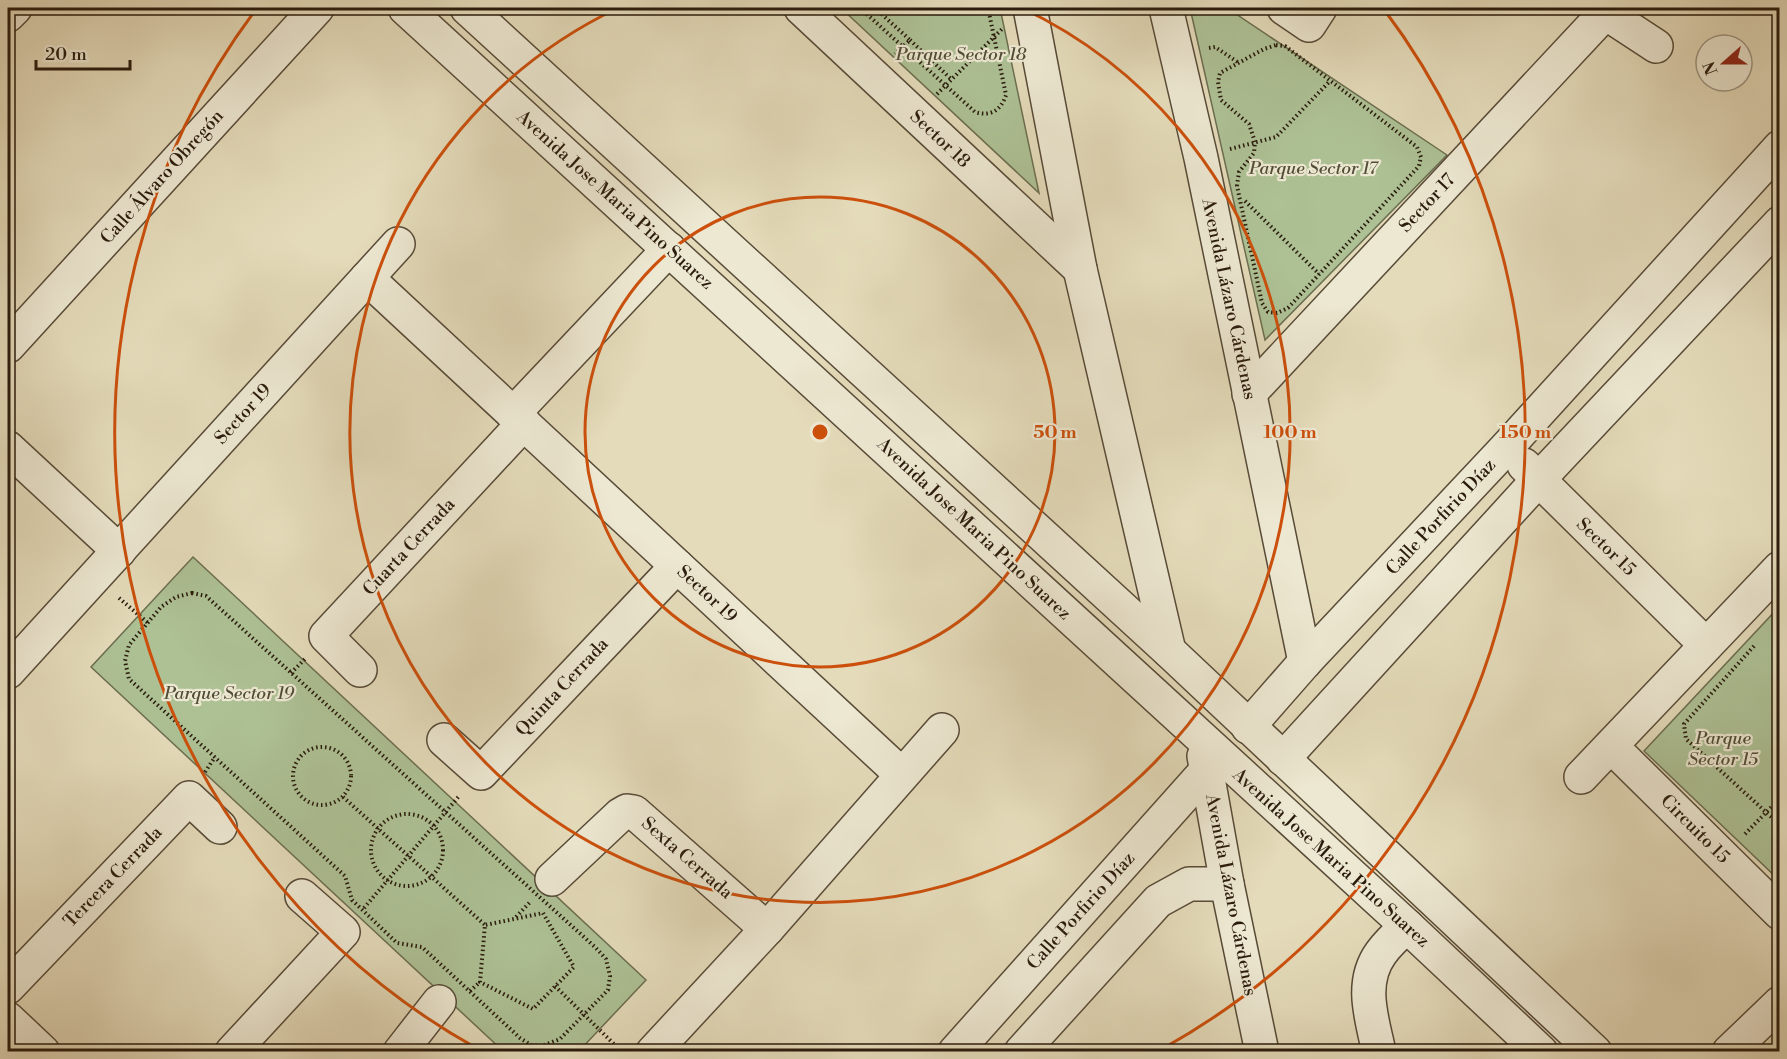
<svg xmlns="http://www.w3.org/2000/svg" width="1787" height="1059" viewBox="0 0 1787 1059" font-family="'Libre Bodoni',serif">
  <rect width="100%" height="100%" fill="#e4dbba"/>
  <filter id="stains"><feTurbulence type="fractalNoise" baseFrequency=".00333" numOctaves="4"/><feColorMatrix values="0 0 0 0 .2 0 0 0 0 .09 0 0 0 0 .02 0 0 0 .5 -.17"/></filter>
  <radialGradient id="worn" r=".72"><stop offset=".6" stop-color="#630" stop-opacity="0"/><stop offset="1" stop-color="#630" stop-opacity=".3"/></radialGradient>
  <g fill="#adc195" stroke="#6c6e51" stroke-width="1.5">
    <path d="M 841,8 L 1000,8 L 1039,193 Z"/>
    <path d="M 1190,8 L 1227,8 L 1447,155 L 1265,340 Z"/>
    <path d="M 193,557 L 646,980 L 579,1051 L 503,1051 L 91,667 Z"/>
    <path d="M 1779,607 L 1779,880 L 1644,751 Z"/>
  </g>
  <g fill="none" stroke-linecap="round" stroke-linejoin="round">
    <defs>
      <g id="minor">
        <path d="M 405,8 L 1407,926 L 1541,1052"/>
        <path d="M 467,8 L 1169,651 L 1595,1052"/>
        <path d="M 801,8 L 1080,269"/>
        <path d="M 1030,8 L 1080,269 L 1169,651"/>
        <path d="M 1166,8 L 1201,158 L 1305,662"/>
        <path d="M 1284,8 L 1309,25 L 1320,8"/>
        <path d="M 1598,8 L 1656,46"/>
        <path d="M 8,15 L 15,8"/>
        <path d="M 367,278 L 901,774"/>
        <path d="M 8,346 L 317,8"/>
        <path d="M 1249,394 L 1606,12"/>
        <path d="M 513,414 L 669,249"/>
        <path d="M 8,448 L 119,551"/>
        <path d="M 1524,465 L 1706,645"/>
        <path d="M 360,670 L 326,636 L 524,423"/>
        <path d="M 8,672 L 398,244"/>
        <path d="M 1248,727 L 1305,662 L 1506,448 L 1780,147"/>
        <path d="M 444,740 L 481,773 L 677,566"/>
        <path d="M 1611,746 L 1780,913"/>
        <path d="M 1204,756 L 1227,884 L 1262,1052"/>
        <path d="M 1283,759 L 1538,480 L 1780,223"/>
        <path d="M 1581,777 L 1780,568"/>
        <path d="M 552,879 L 620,815 L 627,811 L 634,812 L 767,929"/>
        <path d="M 8,987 L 189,798 L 220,827"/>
        <path d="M 8,1019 L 43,1052"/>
        <path d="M 232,1052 L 343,932 L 302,896"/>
        <path d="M 400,1052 L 439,1002"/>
        <path d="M 653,1052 L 767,929 L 942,730"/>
        <path d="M 955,1052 L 1206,771"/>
        <path d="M 1021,1052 L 1158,901 L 1189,884 L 1227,884"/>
        <path d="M 1379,1052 C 1372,1019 1359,983 1381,953 C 1388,943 1398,934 1407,926"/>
        <path d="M 1729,1052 L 1780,1003"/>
      </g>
    </defs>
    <use href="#minor" stroke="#584b38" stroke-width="36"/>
    <g stroke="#2a1b0d" stroke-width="4" stroke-dasharray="1.5 3" stroke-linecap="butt">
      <path d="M 860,8 L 975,112 C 991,117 1001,110 1006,95 L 988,8"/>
      <path d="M 875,8 L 910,40 L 895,54"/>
      <path d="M 910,40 L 952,80"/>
      <path d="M 1276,45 L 1285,46 L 1417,147 L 1421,157 L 1419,166 L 1288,308 L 1277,313 L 1268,312 L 1262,303 L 1237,186 L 1239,172 L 1254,153 L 1255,142 L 1249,124 L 1221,100 L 1218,82 L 1220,73 L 1264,49 Z"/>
      <path d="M 1209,48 L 1215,47 L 1239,63"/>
      <path d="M 937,94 L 1002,29"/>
      <path d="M 1230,149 L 1276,137 L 1330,81"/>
      <path d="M 1245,201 L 1319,274"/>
      <path d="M 192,593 L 206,596 L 595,947 L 606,959 L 610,976 L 608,990 L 560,1039 L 542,1046 L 531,1045 L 520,1038 L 422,947 L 397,943 L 352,900 L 345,876 L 129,679 L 125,661 L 129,645 L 161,607 L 176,597 Z"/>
      <path d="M 119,598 L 148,623"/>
      <path d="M 1754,646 L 1684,724 L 1686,739 L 1780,825"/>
      <path d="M 291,673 L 305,659"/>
      <circle cx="322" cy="776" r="29"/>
      <path d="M 205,772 L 215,757"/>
      <path d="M 343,797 L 485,925"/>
      <circle cx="407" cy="850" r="36"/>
      <path d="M 1745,834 L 1780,798"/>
      <path d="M 364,908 L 460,795"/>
      <path d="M 543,913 L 574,967 L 533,1009 L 480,982 L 485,925 Z"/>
      <path d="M 516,917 L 531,901"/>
      <path d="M 555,986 L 621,1051"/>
      <path d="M 470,991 L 480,982"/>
    </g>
    <use href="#minor" stroke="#ede8d2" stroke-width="33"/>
  </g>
  <g fill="none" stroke="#cc500c" stroke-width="3">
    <circle cx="820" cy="432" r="235"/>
    <path d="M1022 8A470 470 0 1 1 618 8"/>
    <path d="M478 1049A705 705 0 0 1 257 8M1383 8A705 705 0 0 1 1162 1049"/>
  </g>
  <g text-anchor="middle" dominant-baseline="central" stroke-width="4.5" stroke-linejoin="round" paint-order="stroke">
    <g font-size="18" font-style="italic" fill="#514d36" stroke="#ede8d2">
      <text x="961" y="54">Parque Sector 18</text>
      <text x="1313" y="168">Parque Sector 17</text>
      <text x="229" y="693">Parque Sector 19</text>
      <text x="1723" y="738">Parque<tspan x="1723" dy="21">Sector 15</tspan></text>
    </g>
    <g font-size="18" fill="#2a1b0d" stroke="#ede8d2">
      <text transform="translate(940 139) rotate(43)">Sector 18</text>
      <text transform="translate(162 177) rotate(-48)">Calle Álvaro Obregón</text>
      <text transform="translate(615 200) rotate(42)">Avenida Jose Maria Pino Suarez</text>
      <text transform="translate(1427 203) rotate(-47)">Sector 17</text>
      <text transform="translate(1229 299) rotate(78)">Avenida Lázaro Cárdenas</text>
      <text transform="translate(243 414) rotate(-48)">Sector 19</text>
      <text transform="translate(1441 517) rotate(-47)">Calle Porfirio Díaz</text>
      <text transform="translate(974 529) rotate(43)">Avenida Jose Maria Pino Suarez</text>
      <text transform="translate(409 547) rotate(-47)">Cuarta Cerrada</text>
      <text transform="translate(1606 547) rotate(44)">Sector 15</text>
      <text transform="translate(707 594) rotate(43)">Sector 19</text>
      <text transform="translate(562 687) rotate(-47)">Quinta Cerrada</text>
      <text transform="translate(1695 829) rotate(45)">Circuito 15</text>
      <text transform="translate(687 858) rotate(41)">Sexta Cerrada</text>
      <text transform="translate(1331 858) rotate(42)">Avenida Jose Maria Pino Suarez</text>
      <text transform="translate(113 877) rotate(-46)">Tercera Cerrada</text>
      <text transform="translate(1231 895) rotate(79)">Avenida Lázaro Cárdenas</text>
      <text transform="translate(1081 911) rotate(-48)">Calle Porfirio Díaz</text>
    </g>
  </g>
  <circle cx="820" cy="432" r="9" fill="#cc500c" stroke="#ede8d2" stroke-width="3"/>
  <g font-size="18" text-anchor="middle" font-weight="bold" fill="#cc500c" stroke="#ede8d2" stroke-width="4.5" stroke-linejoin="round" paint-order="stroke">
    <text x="1055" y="438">50 m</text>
    <text x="1290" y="438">100 m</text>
    <text x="1525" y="438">150 m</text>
  </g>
  <rect width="1787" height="1059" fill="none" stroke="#e4dbba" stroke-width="30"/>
  <rect x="9" y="9" width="1769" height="1041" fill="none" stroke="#2a1b0d" stroke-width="3"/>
  <rect x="15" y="15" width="1757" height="1029" fill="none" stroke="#2a1b0d" stroke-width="1.5"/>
  <g transform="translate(1724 63) rotate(249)"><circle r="28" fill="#ede8d2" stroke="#9f9683" stroke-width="1.5"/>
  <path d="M0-4.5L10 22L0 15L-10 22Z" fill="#8f2418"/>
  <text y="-9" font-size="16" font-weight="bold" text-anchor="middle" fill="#2a1b0d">N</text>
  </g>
  <path d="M36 60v9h94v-9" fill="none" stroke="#2a1b0d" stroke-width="3"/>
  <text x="45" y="60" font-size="18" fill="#2a1b0d" stroke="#ede8d2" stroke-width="4.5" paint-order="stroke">20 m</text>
  <rect width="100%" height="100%" filter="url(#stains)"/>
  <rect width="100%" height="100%" fill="url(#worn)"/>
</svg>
